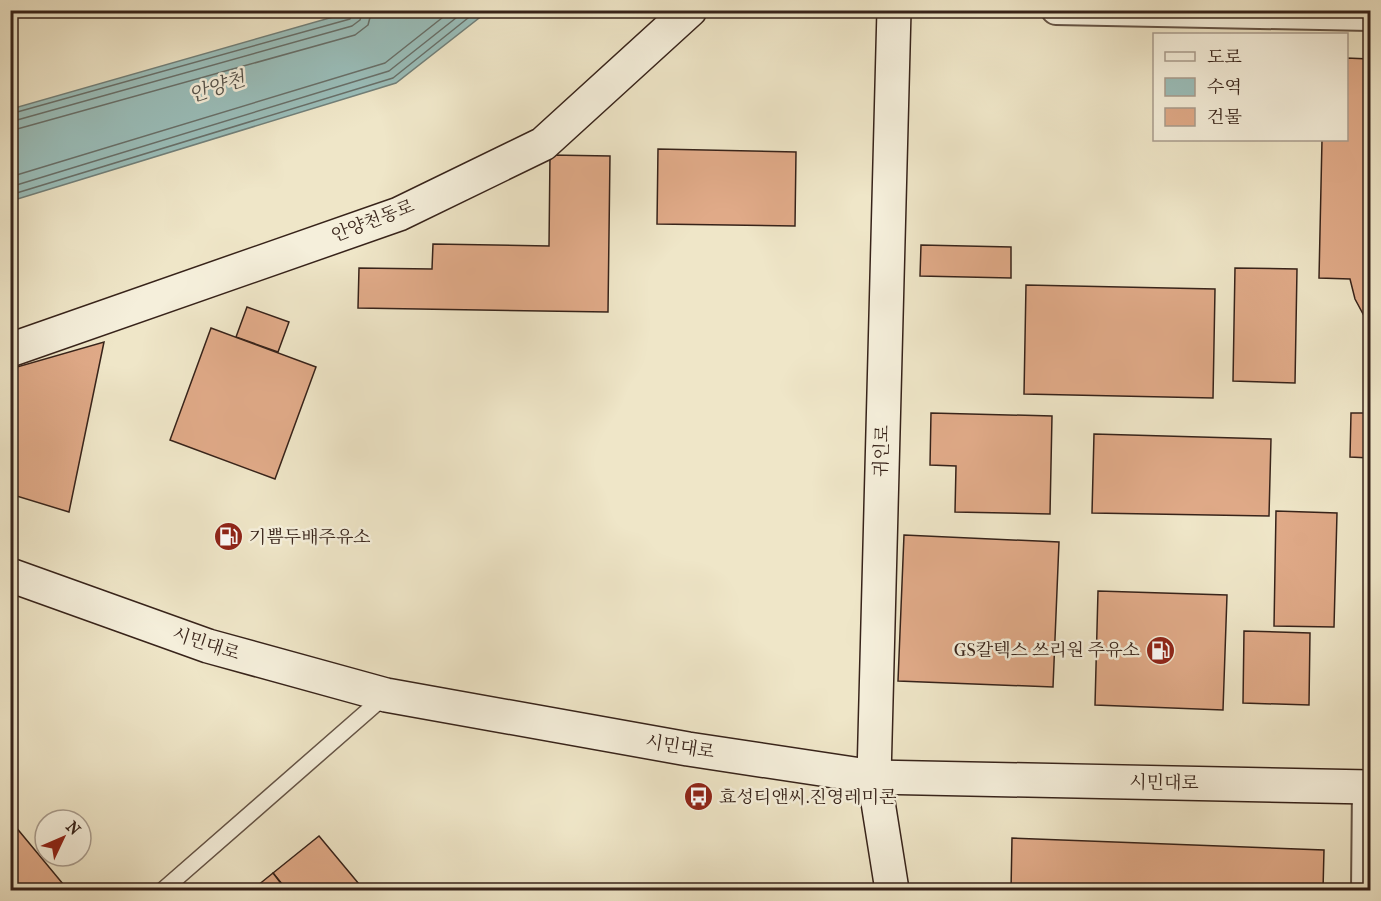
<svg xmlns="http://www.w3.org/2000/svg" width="1381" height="901" viewBox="0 0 1381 901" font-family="'IM FELL French Canon','Noto Serif KR',serif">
  <rect width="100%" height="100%" fill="#efe6c8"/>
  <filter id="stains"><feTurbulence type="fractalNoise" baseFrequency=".00333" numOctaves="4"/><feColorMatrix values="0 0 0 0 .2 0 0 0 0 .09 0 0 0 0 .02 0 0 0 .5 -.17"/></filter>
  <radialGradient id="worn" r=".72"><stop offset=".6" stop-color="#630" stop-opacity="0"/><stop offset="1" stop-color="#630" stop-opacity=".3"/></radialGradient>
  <path fill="#9abeba" stroke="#72807a" stroke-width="1.5" d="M 354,11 L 488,11 L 396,83 L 11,201 L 11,109 Z"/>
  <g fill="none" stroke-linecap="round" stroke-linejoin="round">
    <g stroke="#68706a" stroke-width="1.5">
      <path d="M 10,114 L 350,19 L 355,10"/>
      <path d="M 10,122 L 352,26 L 360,20 L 363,10"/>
      <path d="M 10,131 L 355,35 L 368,25 L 372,10"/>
      <path d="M 10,177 L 385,63 L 452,10"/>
      <path d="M 10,187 L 389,71 L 466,10"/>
      <path d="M 10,195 L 393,78 L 478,10"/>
    </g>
  </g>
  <g fill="#e0aa88" stroke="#37231a" stroke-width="1.5">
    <path d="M 742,10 L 822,10 L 823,14 L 743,14 Z"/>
    <path d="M 1346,58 L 1370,59 L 1370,327 L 1355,299 L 1350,279 L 1319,278 L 1322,140 L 1346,140 Z"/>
    <path d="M 658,149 L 796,152 L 795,226 L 657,224 Z"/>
    <path d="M 550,155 L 610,156 L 608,312 L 358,308 L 359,268 L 432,269 L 433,244 L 549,246 Z"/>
    <path d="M 921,245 L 1011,247 L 1011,278 L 920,276 Z"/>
    <path d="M 1235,268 L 1297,269 L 1295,383 L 1233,381 Z"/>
    <path d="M 1026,285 L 1215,289 L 1213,398 L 1024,394 Z"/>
    <path d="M 247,307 L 289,322 L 278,352 L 236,337 Z"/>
    <path d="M 211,328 L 316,367 L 275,479 L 170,440 Z"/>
    <path d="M 104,342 L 69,512 L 10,494 L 10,369 Z"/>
    <path d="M 931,413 L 1052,416 L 1050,514 L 955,512 L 956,466 L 930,465 Z"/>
    <path d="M 1351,413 L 1370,413 L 1370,458 L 1350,457 Z"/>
    <path d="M 1094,434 L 1271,439 L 1269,516 L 1092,513 Z"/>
    <path d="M 1276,511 L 1337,513 L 1334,627 L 1274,626 Z"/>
    <path d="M 904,535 L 1059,542 L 1053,687 L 898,681 Z"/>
    <path d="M 1098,591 L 1227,595 L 1223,710 L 1095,705 Z"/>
    <path d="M 1244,631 L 1310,633 L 1309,705 L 1243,703 Z"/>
    <path d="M 10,820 L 68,890 L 23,890 L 10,875 Z"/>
    <path d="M 319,836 L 364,890 L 287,890 L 273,873 Z"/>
    <path d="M 1012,838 L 1324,850 L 1323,890 L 1011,890 Z"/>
    <path d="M 273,873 L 286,890 L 252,890 Z"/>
  </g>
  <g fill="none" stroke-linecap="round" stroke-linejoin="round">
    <defs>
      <path id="lane" d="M 163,890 L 386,695"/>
      <g id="street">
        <path d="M 1056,10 L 1370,16"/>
        <path d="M 1366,890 L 1367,787"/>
      </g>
      <g id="secondary">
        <path d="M 10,350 L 399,214 L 543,144 L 690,10"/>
        <path d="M 10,575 L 208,646 L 386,695 L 688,749 L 874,777 L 1370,787"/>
        <path d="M 892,890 L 874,777 L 894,10"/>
      </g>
    </defs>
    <use href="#lane" stroke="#655446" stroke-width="18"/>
    <use href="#street" stroke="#655446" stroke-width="32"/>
    <use href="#secondary" stroke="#37231a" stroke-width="36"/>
    <use href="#lane" stroke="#f5efdb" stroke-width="15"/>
    <use href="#street" stroke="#f5efdb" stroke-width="28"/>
    <use href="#secondary" stroke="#f5efdb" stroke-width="33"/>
  </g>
  <defs>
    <symbol id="fuel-disc" viewBox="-11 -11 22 22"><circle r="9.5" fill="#8f2418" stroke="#f5efdb"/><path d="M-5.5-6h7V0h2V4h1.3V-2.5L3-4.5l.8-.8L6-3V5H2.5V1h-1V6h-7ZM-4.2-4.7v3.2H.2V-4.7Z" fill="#fff"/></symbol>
    <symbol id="bus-disc" viewBox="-11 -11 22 22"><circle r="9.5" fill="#8f2418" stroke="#f5efdb"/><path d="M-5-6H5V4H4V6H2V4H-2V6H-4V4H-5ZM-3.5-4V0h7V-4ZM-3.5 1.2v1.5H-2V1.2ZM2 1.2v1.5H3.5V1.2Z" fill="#fff"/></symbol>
  </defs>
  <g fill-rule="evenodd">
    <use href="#fuel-disc" x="212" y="520" width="33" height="33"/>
    <use href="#fuel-disc" x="1144" y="634" width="33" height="33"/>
    <use href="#bus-disc" x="682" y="780" width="33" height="33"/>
  </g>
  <g text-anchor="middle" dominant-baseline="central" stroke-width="5" stroke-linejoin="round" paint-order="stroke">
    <g font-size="18" fill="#37231a" stroke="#f5efdb">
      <text transform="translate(373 221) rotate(-21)">안양천동로</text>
      <text transform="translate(882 451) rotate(-88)">귀인로</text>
      <text transform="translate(206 644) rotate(18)">시민대로</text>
      <text transform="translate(680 747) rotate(9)">시민대로</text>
      <text transform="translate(1164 783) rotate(1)">시민대로</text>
    </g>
    <g font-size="18" fill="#37231a" stroke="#f5efdb" text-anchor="start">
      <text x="249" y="537">기쁨두배주유소</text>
      <text x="1140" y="650" text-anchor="end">GS칼텍스 쓰리원 주유소</text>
      <text x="719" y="797">효성티앤씨.진영레미콘</text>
    </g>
    <g font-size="20" font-style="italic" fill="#55524a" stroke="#f5efdb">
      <text transform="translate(217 87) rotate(-18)">안양천</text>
    </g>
  </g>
  <rect width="1381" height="901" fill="none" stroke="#efe6c8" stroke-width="36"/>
  <rect x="12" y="12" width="1357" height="877" fill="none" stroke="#37231a" stroke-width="3"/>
  <rect x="18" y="18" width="1345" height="865" fill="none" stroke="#37231a" stroke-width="1.5"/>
  <rect x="1153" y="33" width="195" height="108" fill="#f5efdb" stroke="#a99d8e" stroke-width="1.5"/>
  <rect x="1165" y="52" width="30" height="9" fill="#f5efdb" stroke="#a99d8e" stroke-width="1.5"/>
  <text x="1207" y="63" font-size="18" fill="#37231a">도로</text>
  <rect x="1165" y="78" width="30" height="18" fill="#9abeba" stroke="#a99d8e" stroke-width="1.5"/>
  <text x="1207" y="93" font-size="18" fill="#37231a">수역</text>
  <rect x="1165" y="108" width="30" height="18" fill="#e0aa88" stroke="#a99d8e" stroke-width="1.5"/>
  <text x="1207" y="123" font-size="18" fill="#37231a">건물</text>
  <g transform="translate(63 838) rotate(46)"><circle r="28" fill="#f5efdb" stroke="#a99d8e" stroke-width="1.5"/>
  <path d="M0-4.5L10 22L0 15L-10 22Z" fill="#8f2418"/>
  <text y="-9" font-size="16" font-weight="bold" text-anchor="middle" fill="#37231a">N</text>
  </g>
  <rect width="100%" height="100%" filter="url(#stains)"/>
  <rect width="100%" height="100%" fill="url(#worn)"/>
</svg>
